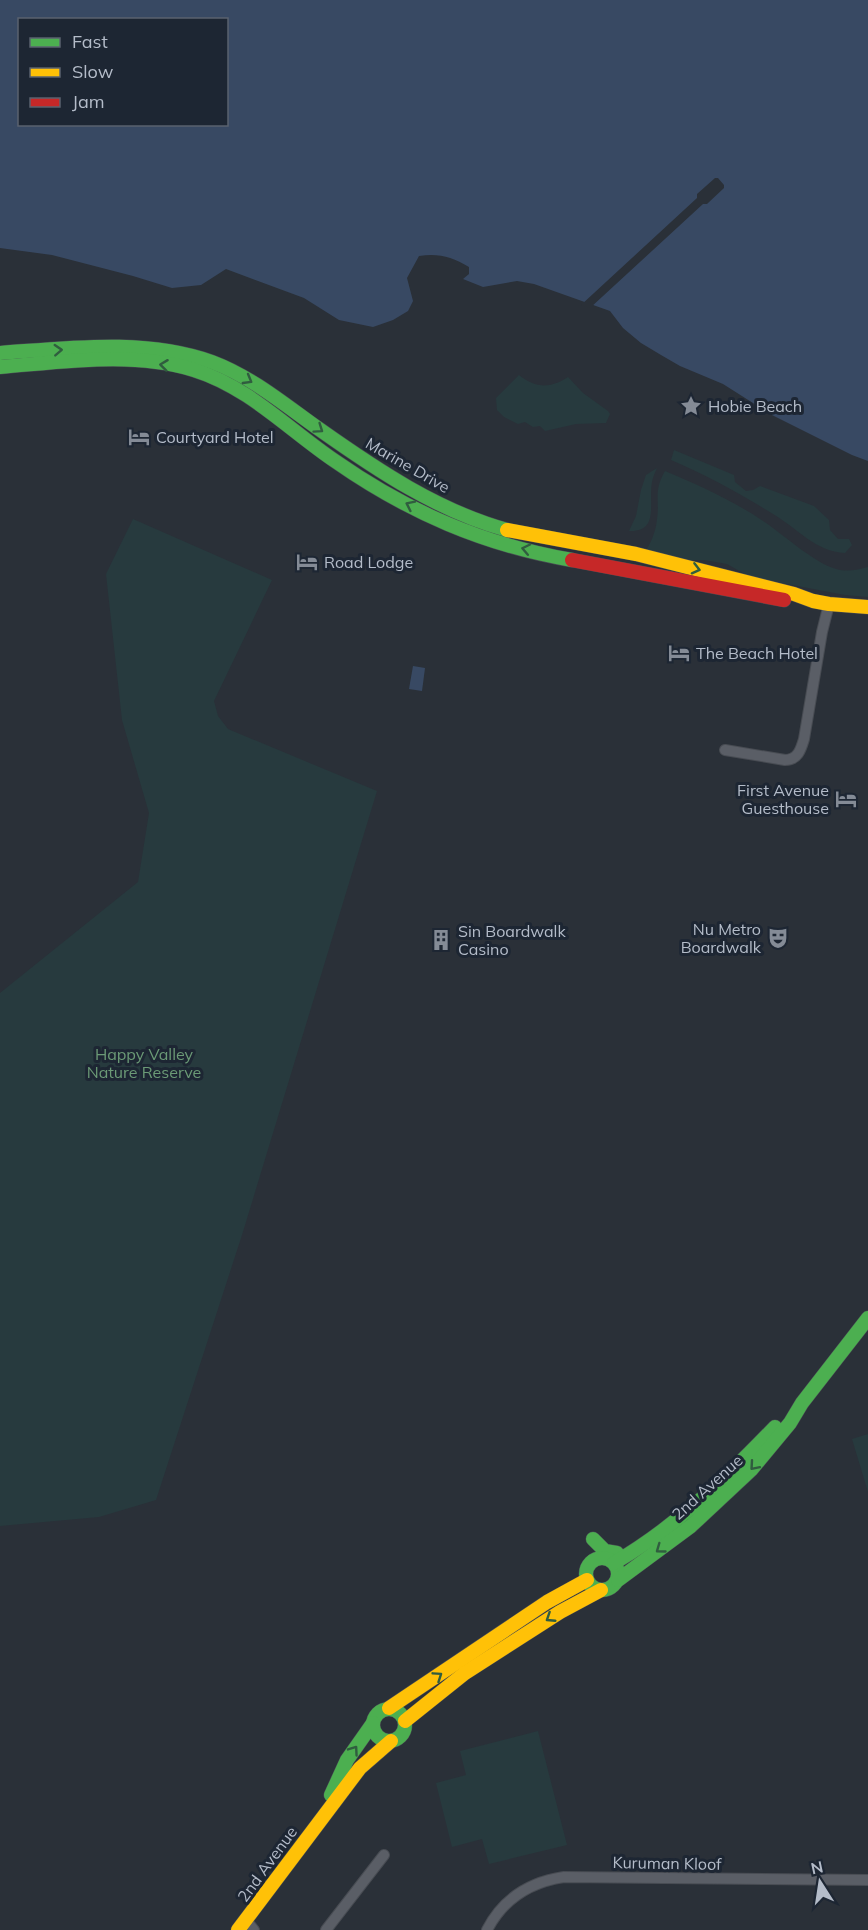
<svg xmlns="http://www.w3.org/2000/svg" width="868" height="1930" viewBox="0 0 868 1930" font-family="Mulish,sans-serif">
  <rect width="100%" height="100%" fill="#2a3038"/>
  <g fill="#273a3e">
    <path d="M 519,375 C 535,388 550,389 568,377 L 583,393 L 608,411 L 610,414 L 606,423 L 576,424 L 545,431 L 540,426 L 533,427 L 525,422 L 518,424 L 504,417 L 497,410 L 496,398 Z"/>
    <path d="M 674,450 L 734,475 L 735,482 L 746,491 L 753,490 L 760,486 L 814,506 L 829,520 L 830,530 L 838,539 L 849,539 L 852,545 L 845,553 C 816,552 797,528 773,514 C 741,494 706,475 671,460 Z"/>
    <path d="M 657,468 C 655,472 653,477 652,482 C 648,503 660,532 629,531 L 636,516 L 641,490 L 646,475 Z"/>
    <path d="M 665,471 C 698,485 734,501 763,521 C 783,534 814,563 836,569 C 847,572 858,570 868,567 L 868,597 L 845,595 L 750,577 L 727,564 L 704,560 L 681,560 L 643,555 C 650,545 656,532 657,519 C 660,499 653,492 665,471 Z"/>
    <path d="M 133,519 L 272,580 L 214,701 L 218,716 L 228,729 L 377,791 L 242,1235 L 156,1500 L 99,1517 L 0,1526 L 0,993 L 138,882 L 149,813 L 122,720 L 106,574 Z"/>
    <path d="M 868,1434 L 868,1492 L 852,1439 Z"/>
    <path d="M 538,1731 L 567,1845 L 489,1864 L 482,1839 L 452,1847 L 436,1783 L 466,1775 L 460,1751 Z"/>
  </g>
  <g fill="#384963" fill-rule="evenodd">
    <path d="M 0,0 L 868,0 L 868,461 L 852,455 L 772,415 L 723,384 L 680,366 L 661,355 L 641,343 L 623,328 L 610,311 L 534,284 L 517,281 L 483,287 L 463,279 L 469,274 L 469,267 C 452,257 439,253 419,256 L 407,278 L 413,301 L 408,311 L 393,320 L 373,327 L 339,320 L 304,298 L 226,269 L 201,285 L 172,288 L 133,276 L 52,255 L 0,248 ZM 20,20 L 226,20 L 226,124 L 20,124 Z"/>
    <path d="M 413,666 L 425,668 L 422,691 L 409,689 Z"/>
  </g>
  <path fill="#2a3038" d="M 715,178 L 718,178 L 724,185 L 724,188 L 707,204 L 703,204 L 590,308 L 581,305 L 697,198 L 697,194 Z"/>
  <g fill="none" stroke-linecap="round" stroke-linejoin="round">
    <defs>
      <g id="street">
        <path d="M 725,750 L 785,760 C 798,760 801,749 804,739 L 822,632 L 829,604"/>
        <path d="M 246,1920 L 254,1930"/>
        <path d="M 326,1930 L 384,1855"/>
        <path d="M 487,1930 C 503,1899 530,1882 564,1877 L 868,1880"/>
      </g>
      <g id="fast">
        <path d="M 0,353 C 69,348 145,338 212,362 C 252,377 285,405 319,429 C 377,470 438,511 507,530"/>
        <path d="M 0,367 C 63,362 133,351 194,370 C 249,387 289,430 335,461 C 408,512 484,545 572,560"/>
        <path d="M 593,1539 L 605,1551 L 617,1553"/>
        <circle cx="602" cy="1574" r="16"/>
        <path d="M 614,1563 C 676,1527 726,1478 775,1427"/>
        <path d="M 618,1580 L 691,1526 L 751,1470 L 790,1423 L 802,1403 L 868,1318"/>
        <circle cx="389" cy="1725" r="16"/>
        <path d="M 331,1795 L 347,1760 L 373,1723"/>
      </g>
      <g id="slow">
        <path d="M 507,530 L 636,554 L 794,594 L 813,601 L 829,604 L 868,607"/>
        <path d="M 389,1708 L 547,1602 L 587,1580"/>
        <path d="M 405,1721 L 465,1673 L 560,1612 L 601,1590"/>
        <path d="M 238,1930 L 360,1768 L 391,1741"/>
      </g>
      <path id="jam" d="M 572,560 L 784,600"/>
    </defs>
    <use href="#street" stroke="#484c53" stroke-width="12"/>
    <use href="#fast" stroke="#484c53" stroke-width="15"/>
    <use href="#slow" stroke="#484c53" stroke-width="15"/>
    <use href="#jam" stroke="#484c53" stroke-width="15"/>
    <use href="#street" stroke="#5a5e66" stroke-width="10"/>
    <use href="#fast" stroke="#4caf50" stroke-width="14"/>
    <use href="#slow" stroke="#ffc107" stroke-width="14"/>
    <use href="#jam" stroke="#c62828" stroke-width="14"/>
  </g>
  <defs><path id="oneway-chevron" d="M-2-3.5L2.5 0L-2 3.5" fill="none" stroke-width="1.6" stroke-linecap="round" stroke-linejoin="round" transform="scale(1.5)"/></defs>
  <g stroke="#305d3f">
    <use href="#oneway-chevron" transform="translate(58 350) rotate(-3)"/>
    <use href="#oneway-chevron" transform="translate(164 365) rotate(-173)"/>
    <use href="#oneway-chevron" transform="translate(248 380) rotate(30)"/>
    <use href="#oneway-chevron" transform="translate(319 429) rotate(35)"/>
    <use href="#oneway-chevron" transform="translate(410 505) rotate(-154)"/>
    <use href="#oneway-chevron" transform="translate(526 549) rotate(-168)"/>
    <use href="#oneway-chevron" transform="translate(696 569) rotate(14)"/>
    <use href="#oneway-chevron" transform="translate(754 1466) rotate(131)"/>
    <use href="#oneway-chevron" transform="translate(660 1549) rotate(144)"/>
    <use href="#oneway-chevron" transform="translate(550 1618) rotate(147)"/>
    <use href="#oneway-chevron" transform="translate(438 1676) rotate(-34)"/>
    <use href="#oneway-chevron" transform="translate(354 1750) rotate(-55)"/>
  </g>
  <defs>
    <symbol id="sight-bare" viewBox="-9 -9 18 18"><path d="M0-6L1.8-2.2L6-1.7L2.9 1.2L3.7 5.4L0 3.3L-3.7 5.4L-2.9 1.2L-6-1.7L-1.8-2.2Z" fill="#848b96" stroke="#1d2633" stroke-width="2.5" paint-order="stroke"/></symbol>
    <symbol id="hotel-bare" viewBox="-9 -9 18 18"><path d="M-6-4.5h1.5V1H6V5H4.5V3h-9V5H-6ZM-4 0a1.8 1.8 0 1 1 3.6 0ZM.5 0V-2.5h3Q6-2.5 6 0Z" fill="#848b96" stroke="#1d2633" stroke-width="2.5" paint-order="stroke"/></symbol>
    <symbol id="theatre-bare" viewBox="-9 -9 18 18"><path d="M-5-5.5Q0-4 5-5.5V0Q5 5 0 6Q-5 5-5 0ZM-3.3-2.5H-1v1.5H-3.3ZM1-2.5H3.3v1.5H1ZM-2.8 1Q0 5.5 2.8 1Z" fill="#848b96" stroke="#1d2633" stroke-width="2.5" paint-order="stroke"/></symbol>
    <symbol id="building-bare" viewBox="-9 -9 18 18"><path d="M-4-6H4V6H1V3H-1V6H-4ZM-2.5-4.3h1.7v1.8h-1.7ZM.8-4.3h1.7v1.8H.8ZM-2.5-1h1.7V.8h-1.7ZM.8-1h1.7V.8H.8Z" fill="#848b96" stroke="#1d2633" stroke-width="2.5" paint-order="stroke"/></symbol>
  </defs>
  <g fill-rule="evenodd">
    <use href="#sight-bare" x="676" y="391" width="30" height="30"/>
    <use href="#hotel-bare" x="124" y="422" width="30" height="30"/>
    <use href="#hotel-bare" x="292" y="547" width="30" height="30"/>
    <use href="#hotel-bare" x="664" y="638" width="30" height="30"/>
    <use href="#hotel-bare" x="831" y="784" width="30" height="30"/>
    <use href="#theatre-bare" x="763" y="923" width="30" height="30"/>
    <use href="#building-bare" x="426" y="925" width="30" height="30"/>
  </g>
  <g text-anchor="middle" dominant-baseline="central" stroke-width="6" stroke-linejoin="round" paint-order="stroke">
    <g font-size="16" fill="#b4bcc9" stroke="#1d2633" text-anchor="start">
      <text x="708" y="406">Hobie Beach</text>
      <text x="156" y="437">Courtyard Hotel</text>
      <text x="324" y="562">Road Lodge</text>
      <text x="696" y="653">The Beach Hotel</text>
      <text x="829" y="790" text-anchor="end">First Avenue<tspan x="829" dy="18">Guesthouse</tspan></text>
      <text x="761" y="929" text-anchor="end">Nu Metro<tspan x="761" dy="18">Boardwalk</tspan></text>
      <text x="458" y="931">Sin Boardwalk<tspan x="458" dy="18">Casino</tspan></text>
    </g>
    <g font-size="16" fill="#b4bcc9" stroke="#1d2633">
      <text transform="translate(408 465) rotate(30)">Marine Drive</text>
      <text transform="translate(707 1487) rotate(-42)">2nd Avenue</text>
      <text transform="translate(667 1863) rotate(1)">Kuruman Kloof</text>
      <text transform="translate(267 1864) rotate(-54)">2nd Avenue</text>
    </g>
    <g font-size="16" fill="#6b9a76" stroke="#1d2633">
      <text x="144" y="1054">Happy Valley<tspan x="144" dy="18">Nature Reserve</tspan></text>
    </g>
  </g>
  <rect x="18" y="18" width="210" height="108" fill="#1d2633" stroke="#59626f" stroke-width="1.5"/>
  <rect x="30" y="38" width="30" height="9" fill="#4caf50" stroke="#59626f" stroke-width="1.5"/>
  <text x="72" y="48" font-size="18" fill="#b4bcc9">Fast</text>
  <rect x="30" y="68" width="30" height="9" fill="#ffc107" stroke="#59626f" stroke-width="1.5"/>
  <text x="72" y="78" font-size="18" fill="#b4bcc9">Slow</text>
  <rect x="30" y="98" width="30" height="9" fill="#c62828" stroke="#59626f" stroke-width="1.5"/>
  <text x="72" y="108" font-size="18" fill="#b4bcc9">Jam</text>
  <g transform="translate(820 1882) rotate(348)" stroke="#1d2633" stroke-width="4.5" paint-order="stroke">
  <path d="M0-4.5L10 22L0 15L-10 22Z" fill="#b4bcc9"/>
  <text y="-9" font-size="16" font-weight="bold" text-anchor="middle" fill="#b4bcc9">N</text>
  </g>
</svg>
